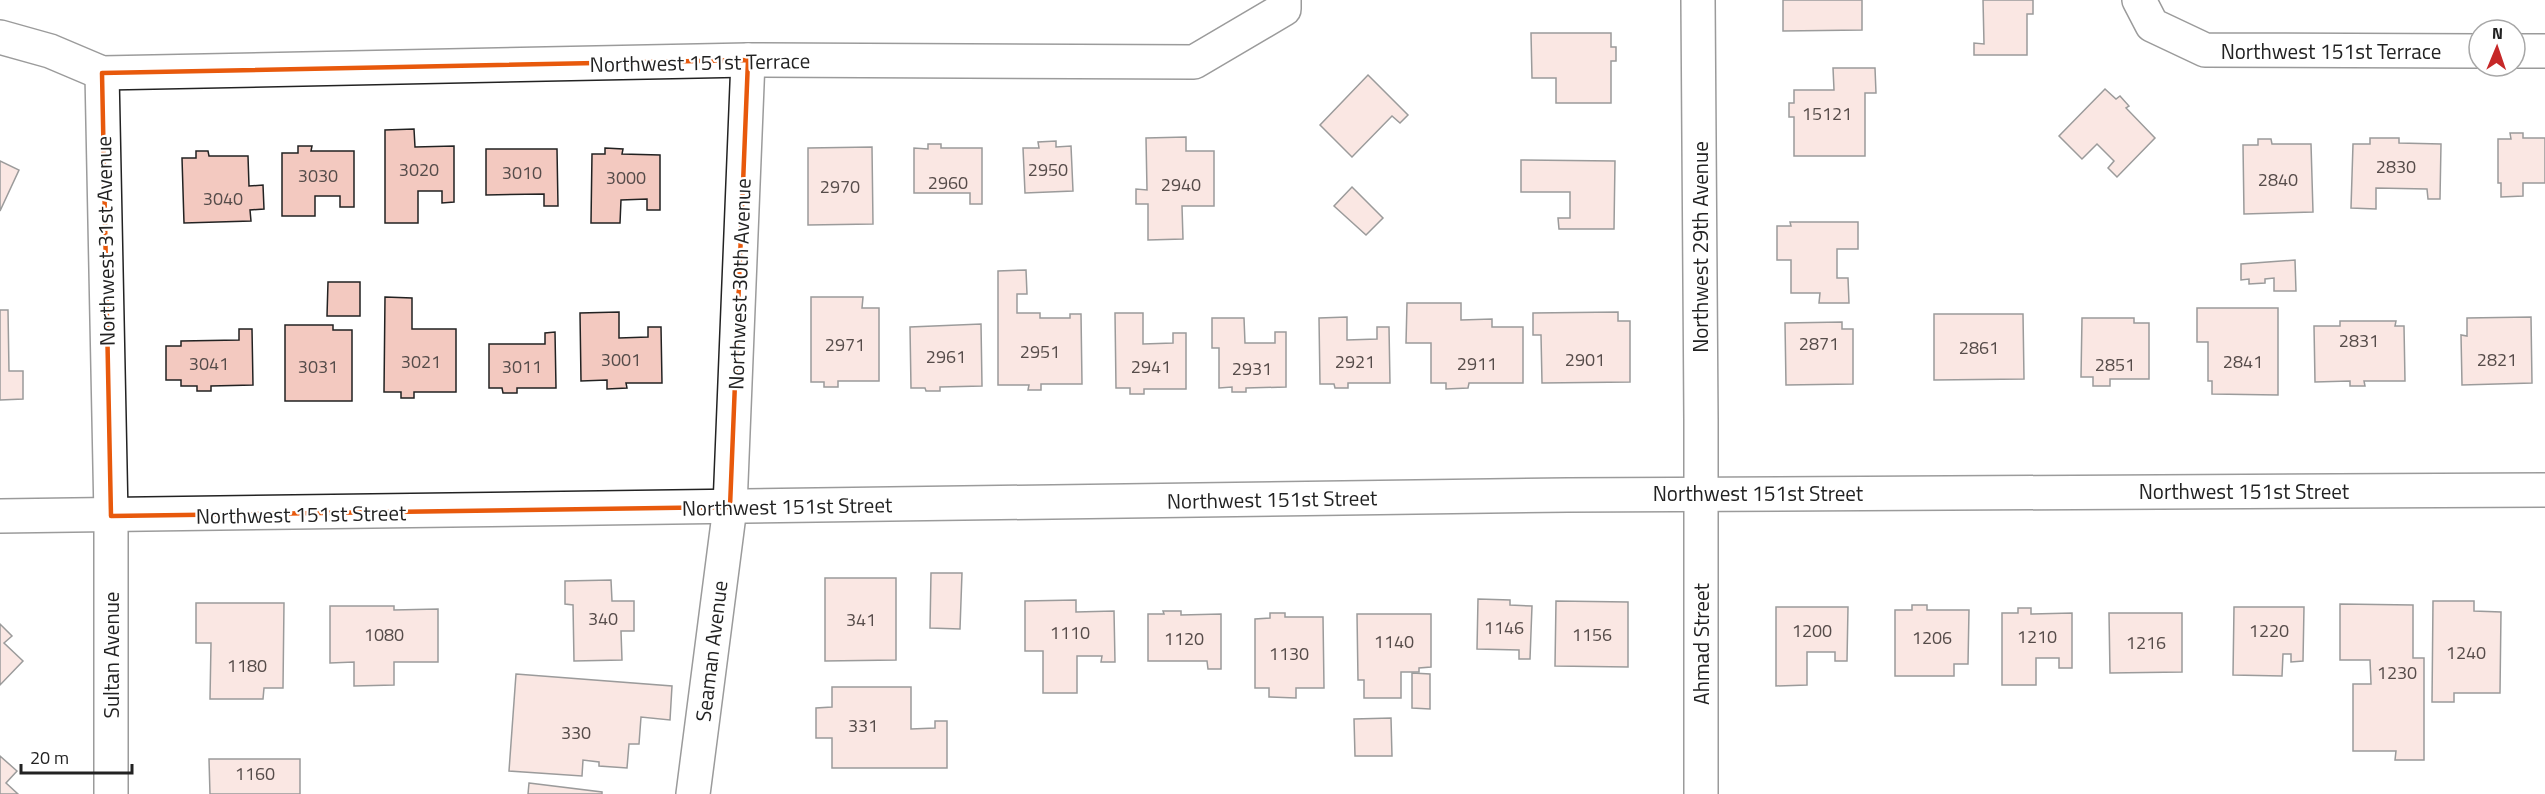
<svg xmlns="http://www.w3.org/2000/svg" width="2545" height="794" viewBox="0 0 2545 794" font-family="'Titillium Web',sans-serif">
  <rect width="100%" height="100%" fill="#fff"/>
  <g fill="#f3c9c0" stroke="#222" stroke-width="1.5">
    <path d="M 1783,0 L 1862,0 L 1862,30 L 1783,31 Z"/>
    <path d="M 1983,0 L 2033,0 L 2033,14 L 2027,14 L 2027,55 L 1974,55 L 1974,43 L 1984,44 Z"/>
    <path d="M 1531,33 L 1611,33 L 1611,47 L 1616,47 L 1616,61 L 1611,61 L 1611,103 L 1556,103 L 1556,78 L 1532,78 Z"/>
    <path d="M 1833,68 L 1875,68 L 1876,93 L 1865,93 L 1865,156 L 1794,156 L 1794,117 L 1789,117 L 1789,103 L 1794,103 L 1794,90 L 1834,90 Z"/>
    <path d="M 1368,75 L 1408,115 L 1400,123 L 1392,116 L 1352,157 L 1320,125 Z"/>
    <path d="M 2105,89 L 2116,99 L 2120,96 L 2129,106 L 2126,108 L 2155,138 L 2117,177 L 2108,168 L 2114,161 L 2097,144 L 2082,159 L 2059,136 Z"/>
    <path d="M 414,129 L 415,147 L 454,146 L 454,202 L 442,203 L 442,191 L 418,191 L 418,223 L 385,223 L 385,130 Z"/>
    <path d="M 2510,133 L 2523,133 L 2523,138 L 2545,138 L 2545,183 L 2523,183 L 2523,196 L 2501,197 L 2501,183 L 2498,183 L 2498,139 L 2511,139 Z"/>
    <path d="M 1186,137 L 1186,151 L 1214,151 L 1214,206 L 1182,206 L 1183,239 L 1148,240 L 1148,204 L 1136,204 L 1136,189 L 1147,190 L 1146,138 Z"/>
    <path d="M 2370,138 L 2399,138 L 2399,143 L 2441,144 L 2440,199 L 2428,199 L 2427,189 L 2376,188 L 2376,209 L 2351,208 L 2353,144 L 2370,144 Z"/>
    <path d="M 2258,139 L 2271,139 L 2272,144 L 2311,144 L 2313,212 L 2244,214 L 2243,145 L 2258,145 Z"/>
    <path d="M 1056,141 L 1056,147 L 1071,146 L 1073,191 L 1025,193 L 1023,148 L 1039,148 L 1038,142 Z"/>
    <path d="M 928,144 L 941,144 L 941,148 L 982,148 L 982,204 L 970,204 L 970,193 L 914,193 L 914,148 L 928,149 Z"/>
    <path d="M 298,146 L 312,146 L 311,151 L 354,151 L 354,207 L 340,207 L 340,196 L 315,196 L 315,216 L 282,216 L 282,153 L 298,153 Z"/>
    <path d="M 872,147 L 873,224 L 808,225 L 808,148 Z"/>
    <path d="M 605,148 L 623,149 L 622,154 L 660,155 L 660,210 L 647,210 L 647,199 L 621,200 L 620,223 L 591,223 L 592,154 L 605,154 Z"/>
    <path d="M 486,149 L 557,149 L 558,206 L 544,206 L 544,194 L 486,195 Z"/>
    <path d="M 196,151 L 208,151 L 209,156 L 248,156 L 249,186 L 263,185 L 264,209 L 250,210 L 251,221 L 184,223 L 182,158 L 196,158 Z"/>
    <path d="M 1521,160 L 1615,161 L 1614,229 L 1559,229 L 1558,218 L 1570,218 L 1570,192 L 1521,192 Z"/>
    <path d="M 0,161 L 19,170 L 0,211 Z"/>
    <path d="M 1352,187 L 1383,218 L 1366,235 L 1334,206 Z"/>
    <path d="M 1790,222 L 1858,222 L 1858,249 L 1837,249 L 1837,278 L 1848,278 L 1849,303 L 1819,303 L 1820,293 L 1791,293 L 1791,260 L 1777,260 L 1777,226 L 1791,226 Z"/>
    <path d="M 2295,260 L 2296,291 L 2274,291 L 2274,278 L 2265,279 L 2265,283 L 2249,284 L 2249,279 L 2241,280 L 2241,264 Z"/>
    <path d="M 1026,270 L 1027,294 L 1017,294 L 1017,313 L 1040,313 L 1040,318 L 1070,318 L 1070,314 L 1081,314 L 1082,384 L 1041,384 L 1041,390 L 1028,390 L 1029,385 L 998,385 L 998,271 Z"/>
    <path d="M 328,282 L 360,282 L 360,316 L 327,316 Z"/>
    <path d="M 385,297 L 412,298 L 412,329 L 456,329 L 456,392 L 414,392 L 414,398 L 401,398 L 401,392 L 384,392 Z"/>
    <path d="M 811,297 L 863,297 L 862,308 L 879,308 L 879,381 L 838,381 L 838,387 L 824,387 L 824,382 L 811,382 Z"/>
    <path d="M 1407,303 L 1461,303 L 1461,320 L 1492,319 L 1492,327 L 1523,327 L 1523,383 L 1469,383 L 1468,388 L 1446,389 L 1446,383 L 1431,383 L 1431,343 L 1406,343 Z"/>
    <path d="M 2197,308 L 2278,308 L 2278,395 L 2212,394 L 2212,381 L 2208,381 L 2208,342 L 2197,342 Z"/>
    <path d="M 0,310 L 8,310 L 9,371 L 23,371 L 23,399 L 0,400 Z"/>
    <path d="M 619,312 L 619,338 L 648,337 L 648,327 L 661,327 L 662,383 L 626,383 L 627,388 L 607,389 L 607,380 L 581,381 L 580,313 Z"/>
    <path d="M 1618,312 L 1618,321 L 1630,321 L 1630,382 L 1542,383 L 1541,335 L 1533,335 L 1533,313 Z"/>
    <path d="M 1115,313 L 1143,313 L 1143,344 L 1173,343 L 1173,333 L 1186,333 L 1186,389 L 1144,389 L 1144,394 L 1130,394 L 1130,388 L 1116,388 Z"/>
    <path d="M 1934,314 L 2023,314 L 2024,379 L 1934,380 Z"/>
    <path d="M 1347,317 L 1347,340 L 1377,339 L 1377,327 L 1389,327 L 1390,383 L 1348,383 L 1348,388 L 1335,388 L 1334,384 L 1320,384 L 1319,318 Z"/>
    <path d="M 2531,317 L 2532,383 L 2462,385 L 2461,335 L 2467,336 L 2467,318 Z"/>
    <path d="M 1212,318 L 1244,318 L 1245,343 L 1275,343 L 1275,332 L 1286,332 L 1286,387 L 1246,388 L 1246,392 L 1232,392 L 1232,387 L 1219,388 L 1219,348 L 1212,348 Z"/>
    <path d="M 2082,318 L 2134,318 L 2134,323 L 2149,323 L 2149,379 L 2110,379 L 2110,386 L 2093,386 L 2093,377 L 2081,377 Z"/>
    <path d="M 2340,321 L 2396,321 L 2395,326 L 2404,326 L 2405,381 L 2364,381 L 2365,386 L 2350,386 L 2350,381 L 2315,382 L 2314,326 L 2340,326 Z"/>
    <path d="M 1842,322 L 1842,329 L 1853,329 L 1853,384 L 1786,385 L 1785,323 Z"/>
    <path d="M 981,324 L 982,386 L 940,387 L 940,391 L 926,391 L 925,388 L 911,388 L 910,327 Z"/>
    <path d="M 285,325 L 333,325 L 333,330 L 352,330 L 352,401 L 285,401 Z"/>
    <path d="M 239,329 L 252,329 L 253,385 L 211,386 L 211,391 L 197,391 L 197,386 L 181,386 L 181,380 L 166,380 L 166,346 L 181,346 L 181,341 L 239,340 Z"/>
    <path d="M 555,332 L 556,388 L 517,388 L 517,393 L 503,393 L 502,388 L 489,388 L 489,344 L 545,344 L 545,333 Z"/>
    <path d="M 931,573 L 962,573 L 960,629 L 930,628 Z"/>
    <path d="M 825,578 L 896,578 L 896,660 L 825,661 Z"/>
    <path d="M 611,580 L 612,601 L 634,601 L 634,631 L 621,631 L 622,660 L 574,661 L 573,605 L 565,604 L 565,581 Z"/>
    <path d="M 1478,599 L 1510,600 L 1510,605 L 1532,606 L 1530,659 L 1519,659 L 1519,650 L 1477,649 Z"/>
    <path d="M 1076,600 L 1076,612 L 1114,611 L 1115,662 L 1101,662 L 1102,656 L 1077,656 L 1077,693 L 1043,693 L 1043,651 L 1025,651 L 1025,601 Z"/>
    <path d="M 1556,601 L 1628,602 L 1628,667 L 1555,666 Z"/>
    <path d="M 2433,601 L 2474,601 L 2474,611 L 2501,612 L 2500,693 L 2454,693 L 2454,702 L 2432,702 Z"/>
    <path d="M 196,603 L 284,603 L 283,688 L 264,688 L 263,699 L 210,699 L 211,643 L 196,643 Z"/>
    <path d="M 2340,604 L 2413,605 L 2413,658 L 2424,658 L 2424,760 L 2395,760 L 2396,751 L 2353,751 L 2353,684 L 2371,684 L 2370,660 L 2340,660 Z"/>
    <path d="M 1912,605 L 1927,605 L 1927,610 L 1969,610 L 1968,664 L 1954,664 L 1954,676 L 1895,676 L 1895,610 L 1912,610 Z"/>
    <path d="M 330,606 L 394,606 L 394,610 L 438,609 L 438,662 L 394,662 L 394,685 L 354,686 L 354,662 L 330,663 Z"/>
    <path d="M 1776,607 L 1848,607 L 1847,661 L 1835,661 L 1835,652 L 1807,652 L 1807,685 L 1776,686 Z"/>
    <path d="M 2234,607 L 2304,607 L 2303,661 L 2291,662 L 2291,654 L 2283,654 L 2282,676 L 2233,675 Z"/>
    <path d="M 2018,608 L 2031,608 L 2031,614 L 2072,613 L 2072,668 L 2059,668 L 2059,658 L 2036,658 L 2036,685 L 2002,685 L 2002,613 L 2018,613 Z"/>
    <path d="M 1163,611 L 1181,611 L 1181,615 L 1221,614 L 1221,669 L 1208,669 L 1207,661 L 1148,661 L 1148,614 L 1164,614 Z"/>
    <path d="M 1270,613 L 1285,613 L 1285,617 L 1323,617 L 1324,688 L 1296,688 L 1296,698 L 1269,697 L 1269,688 L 1255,688 L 1255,619 L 1270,618 Z"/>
    <path d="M 2109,613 L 2182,613 L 2182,672 L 2110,673 Z"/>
    <path d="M 1357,614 L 1431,614 L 1431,667 L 1419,668 L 1419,672 L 1401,672 L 1401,698 L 1364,698 L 1364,680 L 1358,680 Z"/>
    <path d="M 0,624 L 12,636 L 4,643 L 23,661 L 0,685 Z"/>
    <path d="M 1412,673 L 1430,674 L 1430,709 L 1412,708 Z"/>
    <path d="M 516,674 L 672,686 L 670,720 L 641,717 L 639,744 L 629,744 L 627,768 L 599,766 L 599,762 L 583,760 L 582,776 L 509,771 Z"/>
    <path d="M 832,687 L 911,687 L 911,729 L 935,728 L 935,721 L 947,721 L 947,768 L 832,768 L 832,738 L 816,738 L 816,708 L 832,707 Z"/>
    <path d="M 1391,718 L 1392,756 L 1355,756 L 1354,719 Z"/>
    <path d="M 0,756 L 17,771 L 6,783 L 18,794 L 0,794 Z"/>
    <path d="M 209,759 L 300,759 L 300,794 L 210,794 Z"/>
    <path d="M 529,783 L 602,792 L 602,794 L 528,794 Z"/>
  </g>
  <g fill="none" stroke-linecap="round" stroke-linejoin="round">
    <defs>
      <g id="minor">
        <path d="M 1698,0 L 1701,419 L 1701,794"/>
        <path d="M 2139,0 L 2152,25 L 2205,50 L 2479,51"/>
        <path d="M 0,37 L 50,51 L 102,73 L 748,60 L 1194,62 L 1284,9 L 1284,0"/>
        <path d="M 2515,51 L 2545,51"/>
        <path d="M 102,73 L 111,516 L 111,794"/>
        <path d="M 0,516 L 1568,495 L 2545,490"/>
        <path d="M 693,794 L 730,507 L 748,60"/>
      </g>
    </defs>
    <use href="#minor" stroke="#222" stroke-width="36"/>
    <use href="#minor" stroke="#fff" stroke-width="33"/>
  </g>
  <path d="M0 0H2545V794H0ZM 748,60 L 730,507 L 111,516 L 102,73 Z" fill="#fff" fill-opacity=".55" fill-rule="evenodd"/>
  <path fill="none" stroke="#e8590c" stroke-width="4.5" stroke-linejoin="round" d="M 748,60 L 730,507 L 111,516 L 102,73 Z"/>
  <g text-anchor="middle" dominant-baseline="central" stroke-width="4.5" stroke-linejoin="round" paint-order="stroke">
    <g font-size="18" fill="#564c4a">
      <text x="1827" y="113">15121</text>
      <text x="2396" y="166">2830</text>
      <text x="419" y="169">3020</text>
      <text x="1048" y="169">2950</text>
      <text x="522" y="172">3010</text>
      <text x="318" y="175">3030</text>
      <text x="626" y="177">3000</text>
      <text x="2278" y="179">2840</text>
      <text x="948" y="182">2960</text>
      <text x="1181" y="184">2940</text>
      <text x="840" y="186">2970</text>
      <text x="223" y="198">3040</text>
      <text x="2359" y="340">2831</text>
      <text x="1819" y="343">2871</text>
      <text x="845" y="344">2971</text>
      <text x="1979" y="347">2861</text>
      <text x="1040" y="351">2951</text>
      <text x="946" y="356">2961</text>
      <text x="621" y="359">3001</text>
      <text x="1585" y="359">2901</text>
      <text x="2497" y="359">2821</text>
      <text x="421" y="361">3021</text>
      <text x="1355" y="361">2921</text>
      <text x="2243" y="361">2841</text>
      <text x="209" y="363">3041</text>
      <text x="1477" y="363">2911</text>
      <text x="2115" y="364">2851</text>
      <text x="318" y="366">3031</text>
      <text x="522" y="366">3011</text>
      <text x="1151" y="366">2941</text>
      <text x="1252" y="368">2931</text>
      <text x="603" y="618">340</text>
      <text x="861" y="619">341</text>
      <text x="1504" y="627">1146</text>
      <text x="1812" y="630">1200</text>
      <text x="2269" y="630">1220</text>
      <text x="1070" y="632">1110</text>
      <text x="384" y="634">1080</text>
      <text x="1592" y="634">1156</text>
      <text x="2037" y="636">1210</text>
      <text x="1932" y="637">1206</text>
      <text x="1184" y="638">1120</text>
      <text x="1394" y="641">1140</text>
      <text x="2146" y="642">1216</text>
      <text x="2466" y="652">1240</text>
      <text x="1289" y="653">1130</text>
      <text x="247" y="665">1180</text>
      <text x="2397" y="672">1230</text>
      <text x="863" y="725">331</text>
      <text x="576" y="732">330</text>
      <text x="255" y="773">1160</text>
    </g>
    <g font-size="21" fill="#222" stroke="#fff">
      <text x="2331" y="51">Northwest 151st Terrace</text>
      <text transform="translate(700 62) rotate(-1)">Northwest 151st Terrace</text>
      <text transform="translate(105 241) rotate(-91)">Northwest 31st Avenue</text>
      <text transform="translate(1700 247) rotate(-90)">Northwest 29th Avenue</text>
      <text transform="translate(739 284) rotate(-88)">Northwest 30th Avenue</text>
      <text x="2244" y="491">Northwest 151st Street</text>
      <text x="1758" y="493">Northwest 151st Street</text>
      <text transform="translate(1272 499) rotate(-1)">Northwest 151st Street</text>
      <text transform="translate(787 506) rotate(-1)">Northwest 151st Street</text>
      <text transform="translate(301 514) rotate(-1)">Northwest 151st Street</text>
      <text transform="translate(1701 644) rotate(-90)">Ahmad Street</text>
      <text transform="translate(711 651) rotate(-83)">Seaman Avenue</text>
      <text transform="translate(111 655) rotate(-90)">Sultan Avenue</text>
    </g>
  </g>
  <g transform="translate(2497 48) rotate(2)"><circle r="28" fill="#ffffff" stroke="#a7a7a7" stroke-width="1.5"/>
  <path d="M0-4.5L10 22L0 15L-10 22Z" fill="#c62828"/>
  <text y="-9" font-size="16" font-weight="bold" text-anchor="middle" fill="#222222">N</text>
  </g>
  <path d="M21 764v9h111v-9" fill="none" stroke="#222222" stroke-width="3"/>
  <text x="30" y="764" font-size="18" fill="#222222" stroke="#ffffff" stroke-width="4.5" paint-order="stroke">20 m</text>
</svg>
